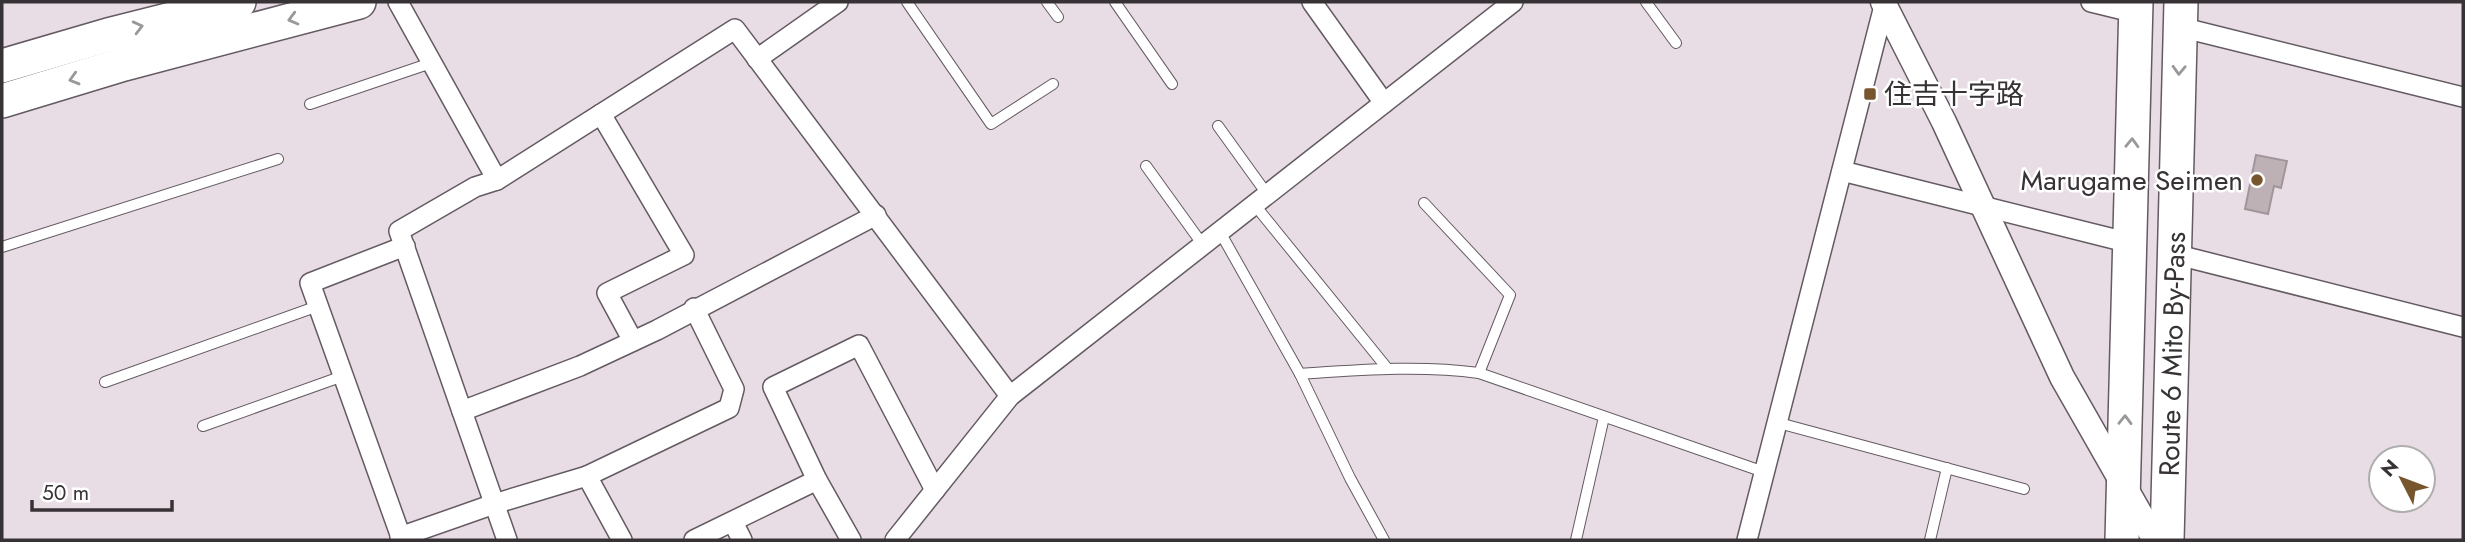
<svg xmlns="http://www.w3.org/2000/svg" width="2465" height="542" viewBox="0 0 2465 542" font-family="Jost,'Noto Sans JP',sans-serif">
  <rect width="100%" height="100%" fill="#e8dde5"/>
  <path fill="#beb1b5" stroke="#a2959a" stroke-width="2" d="M 2256,155 L 2287,161 L 2281,188 L 2274,186 L 2268,214 L 2245,209 Z"/>
  <g fill="none" stroke-linecap="round" stroke-linejoin="round">
    <defs>
      <g id="service">
        <path d="M 907,2 L 991,124 L 1053,84"/>
        <path d="M 1047,2 L 1058,17"/>
        <path d="M 1115,2 L 1172,84"/>
        <path d="M 1646,2 L 1676,43"/>
        <path d="M 310,104 L 431,63"/>
        <path d="M 1218,126 L 1267,194"/>
        <path d="M 1146,166 L 1203,245"/>
        <path d="M 1424,203 L 1510,295 L 1479,373"/>
        <path d="M 1254,204 L 1387,368"/>
        <path d="M 1220,232 L 1300,374 L 1350,478 L 1384,540"/>
        <path d="M 2,247 L 278,159"/>
        <path d="M 1300,374 C 1360,370 1419,365 1479,373 L 1764,472"/>
        <path d="M 105,382 L 318,306"/>
        <path d="M 1779,423 L 2024,489"/>
        <path d="M 203,426 L 343,376"/>
        <path d="M 1576,540 L 1604,417"/>
        <path d="M 1930,540 L 1947,468"/>
      </g>
      <g id="minor">
        <path d="M 398,2 L 497,180"/>
        <path d="M 1312,2 L 1384,103"/>
        <path d="M 2091,2 L 2136,13"/>
        <path d="M 2180,27 L 2463,97"/>
        <path d="M 757,59 L 838,2"/>
        <path d="M 601,114 L 684,255 L 607,293 L 633,341"/>
        <path d="M 1842,171 L 2130,243"/>
        <path d="M 2174,254 L 2463,327"/>
        <path d="M 462,411 L 580,366 L 657,330 L 876,215"/>
        <path d="M 587,476 L 622,540"/>
        <path d="M 733,522 L 742,540"/>
        <path d="M 400,537 L 494,504 L 587,476 L 729,408 L 734,389 L 694,308"/>
        <path d="M 402,540 L 310,283 L 405,246"/>
        <path d="M 507,540 L 399,231 L 475,187 L 497,180 L 735,29 L 1010,396"/>
        <path d="M 694,540 L 817,480"/>
        <path d="M 851,540 L 817,480 L 773,387 L 859,345 L 935,490"/>
        <path d="M 895,540 L 1010,396 L 1513,2"/>
        <path d="M 1747,540 L 1885,2"/>
      </g>
      <path id="tertiary" d="M 1883,2 L 1944,122 L 2062,377 L 2155,540"/>
      <g id="trunk">
        <path d="M 2,66 L 108,35 L 239,2"/>
        <path d="M 2,101 L 124,64 L 359,2"/>
        <path d="M 2122,540 L 2136,2"/>
        <path id="s1" d="M 2167,540 L 2181,2"/>
      </g>
    </defs>
    <use href="#service" stroke="#645a62" stroke-width="12"/>
    <use href="#minor" stroke="#645a62" stroke-width="22"/>
    <use href="#tertiary" stroke="#645a62" stroke-width="27"/>
    <use href="#trunk" stroke="#645a62" stroke-width="36"/>
    <use href="#service" stroke="#fff" stroke-width="10"/>
    <use href="#minor" stroke="#fff" stroke-width="19"/>
    <use href="#tertiary" stroke="#fff" stroke-width="24"/>
    <use href="#trunk" stroke="#fff" stroke-width="33"/>
  </g>
  <defs><path id="oneway-chevron" d="M-2-3.5L2.5 0L-2 3.5" fill="none" stroke-width="1.6" stroke-linecap="round" stroke-linejoin="round" transform="scale(1.75)"/></defs>
  <g stroke="#9a989a">
    <use href="#oneway-chevron" transform="translate(293 19) rotate(165)"/>
    <use href="#oneway-chevron" transform="translate(138 27) rotate(-14)"/>
    <use href="#oneway-chevron" transform="translate(2179 70) rotate(92)"/>
    <use href="#oneway-chevron" transform="translate(74 79) rotate(164)"/>
    <use href="#oneway-chevron" transform="translate(2132 143) rotate(-88)"/>
    <use href="#oneway-chevron" transform="translate(2125 420) rotate(-89)"/>
  </g>
  <g fill="#77552d" stroke="#fff" stroke-width="2.5">
    <rect x="1863" y="87" width="14" height="14" rx="3.5"/>
    <circle cx="2257" cy="180" r="7"/>
  </g>
  <g text-anchor="middle" dominant-baseline="central" stroke-width="5" stroke-linejoin="round" paint-order="stroke">
    <g font-size="28" fill="#363235" stroke="#fff" text-anchor="start">
      <text x="1884" y="94">住吉十字路</text>
      <text x="2243" y="180" text-anchor="end">Marugame Seimen</text>
    </g>
    <g font-size="28" fill="#363235" stroke="#fff">
      <text stroke="none"><textPath href="#s1" startOffset="186">Route 6 Mito By-Pass</textPath></text>
    </g>
  </g>
  <rect width="2465" height="542" fill="none" stroke="#363235" stroke-width="7"/>
  <g transform="translate(2402 479) rotate(312)"><circle r="33" fill="#ffffff" stroke="#afadae" stroke-width="2"/>
  <path d="M0-5L12 26L0 18L-12 26Z" fill="#77552d"/>
  <text y="-10" font-size="19" font-weight="bold" text-anchor="middle" fill="#363235">N</text>
  </g>
  <path d="M32 500v10h140v-10" fill="none" stroke="#363235" stroke-width="3.5"/>
  <text x="42" y="500" font-size="21" fill="#363235" stroke="#ffffff" stroke-width="5" paint-order="stroke">50 m</text>
</svg>
